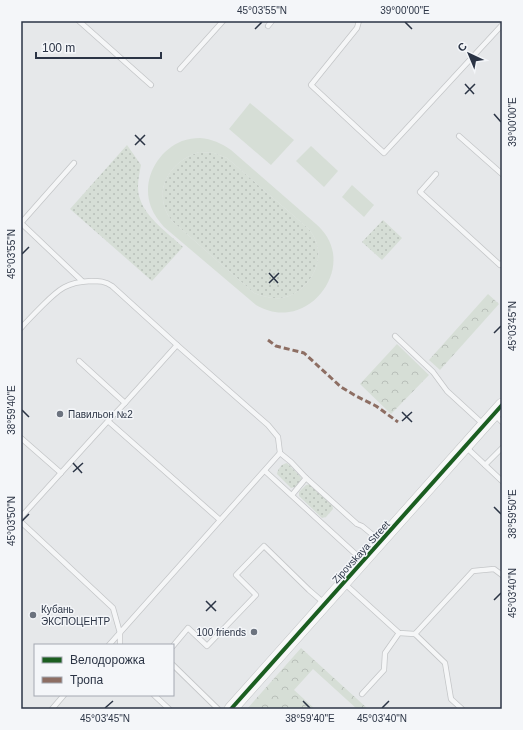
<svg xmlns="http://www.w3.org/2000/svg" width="523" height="730" viewBox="0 0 523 730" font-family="Arial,sans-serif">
  <defs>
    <pattern id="grass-dots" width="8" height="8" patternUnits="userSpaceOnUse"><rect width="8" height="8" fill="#d6ded6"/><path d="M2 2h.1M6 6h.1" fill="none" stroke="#b8bfb9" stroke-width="1.8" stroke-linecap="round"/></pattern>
    <pattern id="forest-crowns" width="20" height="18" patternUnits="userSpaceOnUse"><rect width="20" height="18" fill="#d6ded6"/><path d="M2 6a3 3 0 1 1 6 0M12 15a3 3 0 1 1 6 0" fill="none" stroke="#b8bfb9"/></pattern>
  </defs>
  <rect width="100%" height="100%" fill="#e6e8ea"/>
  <g fill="url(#grass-dots)">
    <path d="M 127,145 L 141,165 C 139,176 136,188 140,199 C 146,218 169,234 183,247 L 152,281 L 70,209 Z"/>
    <path d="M 199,152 L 214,153 L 227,158 L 309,229 C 313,235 317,241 318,249 C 321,271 303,295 281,298 C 271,299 262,296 254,293 L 172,221 C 151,193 168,162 199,152 Z"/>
    <path d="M 383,220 L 402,238 L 382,260 L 362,242 Z"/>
    <path d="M 287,463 L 300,476 L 302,480 L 295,487 L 291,488 L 277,474 C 278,468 282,464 287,463 Z"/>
    <path d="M 311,484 L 332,504 L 333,509 L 326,517 L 322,518 L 299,496 L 299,492 L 306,485 Z"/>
  </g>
  <g fill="url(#forest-crowns)">
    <path d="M 488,294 L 499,304 L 440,370 L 429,360 Z"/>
    <path d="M 397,344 L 429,375 L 391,414 L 360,384 Z"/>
    <path d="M 301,648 L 368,709 L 357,709 L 313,669 L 294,690 L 315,709 L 247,709 Z"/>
  </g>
  <g fill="#d6ded6" fill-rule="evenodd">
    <path d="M 250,103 L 294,140 L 271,165 L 229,129 Z"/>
    <path d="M 200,138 C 212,139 221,143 231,150 L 316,224 C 325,232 331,241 333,253 C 337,280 316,308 289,312 C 277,314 267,311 256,305 L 164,227 C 159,221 154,215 151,207 C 141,181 157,151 182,141 C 188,139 194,138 200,138 ZM 199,152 L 214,153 L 227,158 L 309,229 C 313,235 317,241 318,249 C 321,271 303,295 281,298 C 271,299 262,296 254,293 L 172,221 C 151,193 168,162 199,152 Z"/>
    <path d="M 311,146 L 338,171 L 324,187 L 296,161 Z"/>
    <path d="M 352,185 L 374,205 L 364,217 L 342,197 Z"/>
  </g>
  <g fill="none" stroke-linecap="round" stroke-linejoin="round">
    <defs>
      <g id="lane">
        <path d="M 79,21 L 151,85"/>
        <path d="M 359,21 L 357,28 L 311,85 L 384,153 L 502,25"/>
        <path d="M 268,26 L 272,21"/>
        <path d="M 180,69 L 223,21"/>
        <path d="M 459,136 L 502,174"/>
        <path d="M 436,174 L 420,192 L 500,265 L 502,263"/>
        <path d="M 21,223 L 82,281"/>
        <path d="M 21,223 L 74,163"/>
        <path d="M 21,328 C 28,320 35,313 43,305 C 59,289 67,282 91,281 C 99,281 105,281 112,286 L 177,345 L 268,425 L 278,437 L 280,453 L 291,462 L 306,478 L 357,524 L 362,526 L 379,540"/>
        <path d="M 395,336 L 433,372 L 447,391 L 483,424"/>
        <path d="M 79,361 L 125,403 L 108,421 L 220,520"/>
        <path d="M 125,403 L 177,345"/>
        <path d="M 495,415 L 502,422"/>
        <path d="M 21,438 L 61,473"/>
        <path d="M 467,448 L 502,481"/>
        <path d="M 485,465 L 502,448"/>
        <path d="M 265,471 L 362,560"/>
        <path d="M 292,495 L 306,478"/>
        <path d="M 21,517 L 108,421"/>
        <path d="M 21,522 L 113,608 L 120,633 L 120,645"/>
        <path d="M 345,584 L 399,633 L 415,634 L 473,571 L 494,569 L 502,575"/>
        <path d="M 415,634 L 445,663 L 451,699 L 462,709"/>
        <path d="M 109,645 L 280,453"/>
        <path d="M 173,646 L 188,628 L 207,646 L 256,595 L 236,575 L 264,546 L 309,590 L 324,603"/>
        <path d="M 173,665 L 218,709"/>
        <path d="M 362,694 L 384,670 L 385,653 L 399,633"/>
        <path d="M 154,695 L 169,709"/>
        <path d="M 52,709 L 64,695"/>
      </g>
      <path id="secondary" d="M 231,709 L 502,405"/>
    </defs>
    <use href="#lane" stroke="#c4c6c8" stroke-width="6"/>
    <use href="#secondary" stroke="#c4c6c8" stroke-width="14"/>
    <use href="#lane" stroke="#f5f6f7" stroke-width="4.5"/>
    <use href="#secondary" stroke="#f8f8f8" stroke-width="13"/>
    <path stroke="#8d6e63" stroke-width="3" stroke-dasharray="6 3" stroke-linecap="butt" d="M 268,340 L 276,346 L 304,353 L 341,387 L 356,396 L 376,406 L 398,422"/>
    <defs>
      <path id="cycleway" d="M 231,709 L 502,405"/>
    </defs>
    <use href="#cycleway" stroke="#f4f6f9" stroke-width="6"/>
    <use href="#cycleway" stroke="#1b5e20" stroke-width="4"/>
  </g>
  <path fill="none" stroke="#2b3445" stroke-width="1.5" d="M 405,22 L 412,29M 255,29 L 262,22M 465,84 L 474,94M 465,94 L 475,84M 494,114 L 501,122M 135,135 L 145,145M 135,145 L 145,135M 22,254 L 29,247M 269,273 L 278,283M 269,283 L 279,273M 494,333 L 501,326M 22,410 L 29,417M 402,412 L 412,422M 402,421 L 412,412M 73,463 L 82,473M 73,472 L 83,463M 494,507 L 501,514M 22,521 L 29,514M 494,600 L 501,593M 206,601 L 216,611M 206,611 L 216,601M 303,701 L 310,708M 105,708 L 113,701M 382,708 L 389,701"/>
  <g fill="#6c737f" stroke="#f4f6f9" stroke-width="1.5">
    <circle cx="60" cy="414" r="4"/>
    <circle cx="33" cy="615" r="4"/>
    <circle cx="254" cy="632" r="4"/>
  </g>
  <g text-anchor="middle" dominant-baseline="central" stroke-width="3" stroke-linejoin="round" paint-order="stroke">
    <g font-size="10" fill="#2b3445" stroke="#f4f6f9" text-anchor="start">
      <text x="68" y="414">Павильон №2</text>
      <text x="41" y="609">Кубань<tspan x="41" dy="12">ЭКСПОЦЕНТР</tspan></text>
      <text x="246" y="632" text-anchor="end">100 friends</text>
    </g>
    <g font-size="10" fill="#2b3445" stroke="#f4f6f9">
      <text transform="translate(361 552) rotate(-48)">Zipovskaya Street</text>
    </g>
  </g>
  <rect width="523" height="730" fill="none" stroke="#f4f6f9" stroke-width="44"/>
  <rect x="34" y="644" width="140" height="52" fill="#f4f6f9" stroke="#a4a8b1"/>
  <rect x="42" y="657" width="20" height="6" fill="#1b5e20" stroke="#a4a8b1"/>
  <text x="70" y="664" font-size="12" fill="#2b3445">Велодорожка</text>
  <rect x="42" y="677" width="20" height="6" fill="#8d6e63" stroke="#a4a8b1"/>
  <text x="70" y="684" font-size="12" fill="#2b3445">Тропа</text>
  <g transform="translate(469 54) rotate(316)" stroke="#f4f6f9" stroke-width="3" paint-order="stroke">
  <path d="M0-3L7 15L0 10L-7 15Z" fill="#2b3445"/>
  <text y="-6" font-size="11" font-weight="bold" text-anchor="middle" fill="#2b3445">С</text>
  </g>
  <path d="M36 52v6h125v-6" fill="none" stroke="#2b3445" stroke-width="2"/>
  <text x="42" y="52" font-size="12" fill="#2b3445" stroke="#f4f6f9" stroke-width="3" paint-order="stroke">100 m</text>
  <rect x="22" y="22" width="479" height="686" fill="none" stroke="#2b3445" stroke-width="1.5"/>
  <g font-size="10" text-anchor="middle" fill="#2b3445">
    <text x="262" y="14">45°03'55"N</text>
    <text x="405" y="14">39°00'00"E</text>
    <text transform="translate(512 122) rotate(-90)" y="4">39°00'00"E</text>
    <text transform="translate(11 254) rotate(-90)" y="4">45°03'55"N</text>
    <text transform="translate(512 326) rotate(-90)" y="4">45°03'45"N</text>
    <text transform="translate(11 410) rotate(-90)" y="4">38°59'40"E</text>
    <text transform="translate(512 514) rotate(-90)" y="4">38°59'50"E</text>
    <text transform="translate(11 521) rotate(-90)" y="4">45°03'50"N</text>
    <text transform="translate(512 593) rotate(-90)" y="4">45°03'40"N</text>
    <text x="105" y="722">45°03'45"N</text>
    <text x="310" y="722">38°59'40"E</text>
    <text x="382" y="722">45°03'40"N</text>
  </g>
</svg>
